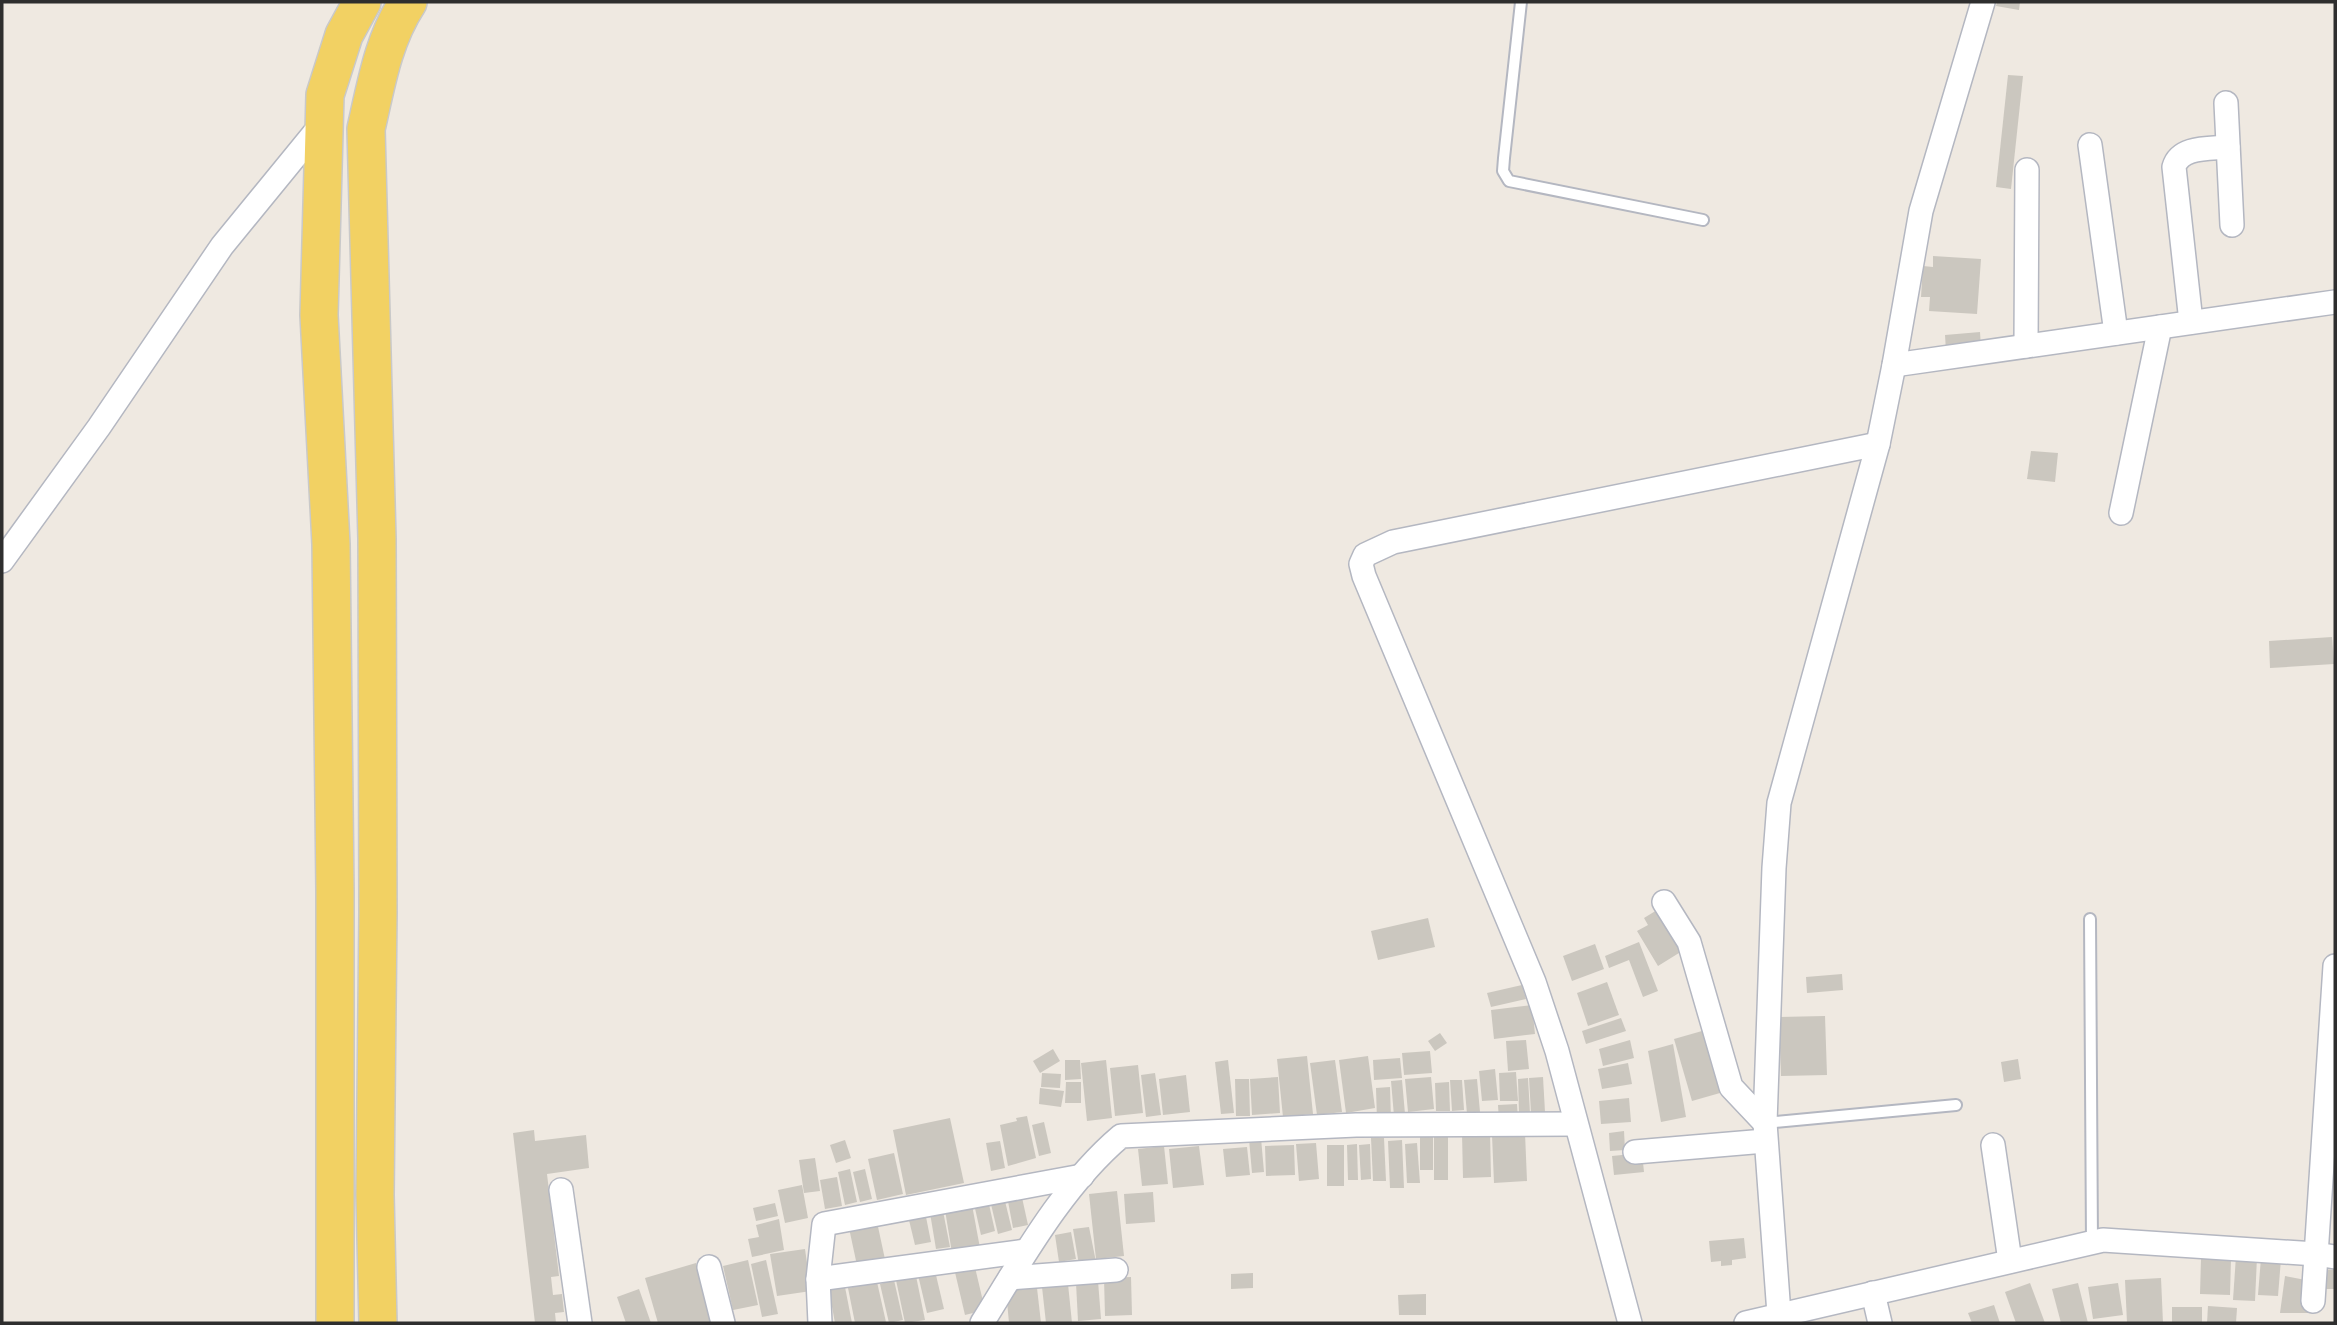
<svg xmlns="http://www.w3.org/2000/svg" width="2337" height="1325" viewBox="0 0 2337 1325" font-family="Mulish,sans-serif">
  <rect width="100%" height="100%" fill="#efe9e1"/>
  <g fill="#cbc7bf">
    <path d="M 1997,2 L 2020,2 L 2019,10 L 1996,6 Z"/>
    <path d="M 2008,75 L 2023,76 L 2011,189 L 1996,187 Z"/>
    <path d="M 1933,256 L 1981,259 L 1977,314 L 1929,311 L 1930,297 L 1921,297 L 1923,266 L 1933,267 Z"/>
    <path d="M 1980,332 L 1981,349 L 1946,351 L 1945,335 Z"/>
    <path d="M 2031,451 L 2058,453 L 2055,482 L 2027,479 Z"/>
    <path d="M 2332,637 L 2334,664 L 2270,668 L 2269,641 Z"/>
    <path d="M 1662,907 L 1687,948 L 1658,966 L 1637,931 L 1648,925 L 1644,918 Z"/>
    <path d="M 1428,918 L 1435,947 L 1378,960 L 1371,931 Z"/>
    <path d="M 1639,942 L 1658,991 L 1643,997 L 1629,960 L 1609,968 L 1605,956 Z"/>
    <path d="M 1595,944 L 1604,969 L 1572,981 L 1563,956 Z"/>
    <path d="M 1842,974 L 1843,990 L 1807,993 L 1806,977 Z"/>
    <path d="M 1607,982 L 1619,1015 L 1588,1026 L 1577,993 Z"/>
    <path d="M 1522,985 L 1526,999 L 1491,1007 L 1487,993 Z"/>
    <path d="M 1532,1005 L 1535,1034 L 1494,1039 L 1491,1010 Z"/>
    <path d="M 1825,1016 L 1827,1075 L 1781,1076 L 1779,1017 Z"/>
    <path d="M 1621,1018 L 1626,1031 L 1586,1044 L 1582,1031 Z"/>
    <path d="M 1709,1029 L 1727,1091 L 1692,1101 L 1674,1039 Z"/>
    <path d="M 1440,1033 L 1447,1043 L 1435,1051 L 1428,1041 Z"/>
    <path d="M 1526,1040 L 1529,1069 L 1508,1071 L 1506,1041 Z"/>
    <path d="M 1630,1040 L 1634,1058 L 1603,1066 L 1599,1049 Z"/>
    <path d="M 1673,1044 L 1686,1117 L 1661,1122 L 1648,1051 Z"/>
    <path d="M 1053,1049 L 1060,1061 L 1040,1073 L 1033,1061 Z"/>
    <path d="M 1430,1051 L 1432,1073 L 1404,1075 L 1402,1053 Z"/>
    <path d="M 1307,1056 L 1313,1114 L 1283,1117 L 1277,1059 Z"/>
    <path d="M 1368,1056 L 1375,1108 L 1346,1113 L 1339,1060 Z"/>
    <path d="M 1400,1058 L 1402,1078 L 1374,1080 L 1373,1060 Z"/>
    <path d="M 2018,1059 L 2021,1079 L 2004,1082 L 2001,1062 Z"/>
    <path d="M 1065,1060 L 1080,1060 L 1081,1079 L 1065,1080 Z"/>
    <path d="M 1106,1060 L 1112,1118 L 1087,1121 L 1081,1063 Z"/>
    <path d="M 1228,1060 L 1234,1113 L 1221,1114 L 1215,1062 Z"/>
    <path d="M 1335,1060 L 1342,1112 L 1317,1115 L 1310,1063 Z"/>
    <path d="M 1628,1063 L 1632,1084 L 1602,1089 L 1598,1069 Z"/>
    <path d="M 1138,1065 L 1143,1113 L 1115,1116 L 1110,1068 Z"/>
    <path d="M 1495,1069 L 1498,1100 L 1482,1101 L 1479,1071 Z"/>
    <path d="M 1516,1072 L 1518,1101 L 1500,1101 L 1499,1073 Z"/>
    <path d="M 1042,1073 L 1061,1074 L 1060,1088 L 1041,1087 Z"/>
    <path d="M 1155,1073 L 1161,1115 L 1146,1117 L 1141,1075 Z"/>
    <path d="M 1186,1075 L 1190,1112 L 1163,1115 L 1159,1079 Z"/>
    <path d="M 1278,1077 L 1280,1113 L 1252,1115 L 1250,1079 Z"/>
    <path d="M 1431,1077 L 1434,1109 L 1408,1112 L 1405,1079 Z"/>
    <path d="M 1543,1077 L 1545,1112 L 1531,1113 L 1529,1078 Z"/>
    <path d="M 1528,1078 L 1530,1113 L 1519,1114 L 1518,1079 Z"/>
    <path d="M 1235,1079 L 1249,1079 L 1250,1116 L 1236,1116 Z"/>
    <path d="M 1477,1079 L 1480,1112 L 1467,1114 L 1464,1080 Z"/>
    <path d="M 1402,1080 L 1405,1114 L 1394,1116 L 1391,1081 Z"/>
    <path d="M 1450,1080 L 1462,1080 L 1464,1110 L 1452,1111 Z"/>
    <path d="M 1066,1082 L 1081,1082 L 1081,1103 L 1065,1103 Z"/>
    <path d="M 1449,1082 L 1450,1111 L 1436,1111 L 1435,1083 Z"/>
    <path d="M 1390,1087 L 1391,1120 L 1377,1121 L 1376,1088 Z"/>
    <path d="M 1040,1088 L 1064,1091 L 1061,1107 L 1039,1104 Z"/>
    <path d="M 1629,1098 L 1631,1122 L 1601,1124 L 1599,1101 Z"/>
    <path d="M 1517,1104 L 1518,1119 L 1499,1120 L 1498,1105 Z"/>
    <path d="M 1027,1116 L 1036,1158 L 1008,1166 L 1000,1125 L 1017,1121 L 1016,1118 Z"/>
    <path d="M 950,1118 L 964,1183 L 906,1195 L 893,1130 Z"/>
    <path d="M 1044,1122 L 1051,1153 L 1039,1156 L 1032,1125 Z"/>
    <path d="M 2335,1126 L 2335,1178 L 2327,1178 Z"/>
    <path d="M 534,1130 L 535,1141 L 586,1135 L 589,1168 L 547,1174 L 559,1276 L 551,1277 L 553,1295 L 562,1294 L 564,1312 L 555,1313 L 556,1323 L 535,1323 L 513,1133 Z"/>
    <path d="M 1624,1131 L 1625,1150 L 1610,1151 L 1609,1133 Z"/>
    <path d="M 1420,1132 L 1433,1133 L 1433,1170 L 1420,1170 Z"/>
    <path d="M 1490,1132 L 1491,1177 L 1463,1178 L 1462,1133 Z"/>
    <rect x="1434" y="1133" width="14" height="47"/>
    <path d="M 1525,1133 L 1527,1181 L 1494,1183 L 1492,1135 Z"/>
    <path d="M 1261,1138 L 1264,1172 L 1252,1173 L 1249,1139 Z"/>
    <path d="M 1371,1138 L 1384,1138 L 1386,1181 L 1373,1181 Z"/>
    <path d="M 845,1140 L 851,1158 L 836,1163 L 830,1145 Z"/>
    <path d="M 1402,1140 L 1404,1188 L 1390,1188 L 1388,1141 Z"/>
    <path d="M 1000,1141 L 1005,1168 L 991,1171 L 986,1143 Z"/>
    <path d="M 1316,1143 L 1319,1179 L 1299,1181 L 1296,1144 Z"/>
    <path d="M 1417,1143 L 1420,1183 L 1407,1183 L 1405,1144 Z"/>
    <path d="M 1357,1144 L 1358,1180 L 1348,1180 L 1347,1145 Z"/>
    <path d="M 1370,1144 L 1371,1179 L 1361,1180 L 1359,1145 Z"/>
    <path d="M 1294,1145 L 1295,1175 L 1266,1176 L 1265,1146 Z"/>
    <rect x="1327" y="1145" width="17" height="41"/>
    <path d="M 1164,1146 L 1168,1184 L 1142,1186 L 1138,1149 Z"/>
    <path d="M 1199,1146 L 1204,1185 L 1173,1188 L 1169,1149 Z"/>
    <path d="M 1247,1147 L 1250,1175 L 1226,1177 L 1223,1149 Z"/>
    <path d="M 894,1153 L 903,1194 L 877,1200 L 868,1159 Z"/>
    <path d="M 1642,1153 L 1644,1172 L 1614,1175 L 1612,1156 Z"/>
    <path d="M 815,1158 L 820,1191 L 804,1193 L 799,1160 Z"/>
    <path d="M 850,1169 L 857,1202 L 845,1205 L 838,1172 Z"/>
    <path d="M 865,1169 L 872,1199 L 860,1202 L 853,1172 Z"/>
    <path d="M 837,1177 L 842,1206 L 825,1209 L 820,1180 Z"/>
    <path d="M 802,1185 L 808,1218 L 785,1223 L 778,1190 Z"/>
    <path d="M 1117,1191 L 1124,1256 L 1096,1259 L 1089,1194 Z"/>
    <path d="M 1153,1192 L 1155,1222 L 1126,1224 L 1124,1194 Z"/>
    <path d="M 1021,1193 L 1028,1225 L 1013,1228 L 1007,1196 Z"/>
    <path d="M 1004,1197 L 1012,1230 L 998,1234 L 990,1200 Z"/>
    <path d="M 988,1200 L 995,1231 L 981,1235 L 974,1204 Z"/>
    <path d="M 775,1203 L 778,1216 L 756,1221 L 753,1208 Z"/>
    <path d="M 972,1205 L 980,1248 L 952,1253 L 945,1210 Z"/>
    <path d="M 943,1211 L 950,1247 L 936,1249 L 930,1213 Z"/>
    <path d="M 925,1212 L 931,1242 L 915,1245 L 908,1216 Z"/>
    <path d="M 779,1219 L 784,1250 L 752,1257 L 748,1239 L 759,1237 L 756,1225 Z"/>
    <path d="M 877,1222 L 886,1264 L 858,1270 L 849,1228 Z"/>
    <path d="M 1089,1227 L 1096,1262 L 1079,1265 L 1073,1229 Z"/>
    <path d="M 1071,1232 L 1076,1259 L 1059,1262 L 1055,1235 Z"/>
    <path d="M 1744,1238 L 1746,1258 L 1732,1260 L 1732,1265 L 1721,1266 L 1721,1261 L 1711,1262 L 1709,1241 Z"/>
    <path d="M 805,1249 L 811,1291 L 777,1296 L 770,1254 Z"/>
    <path d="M 2236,1256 L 2257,1257 L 2255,1301 L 2233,1300 Z"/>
    <path d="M 2261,1258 L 2281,1259 L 2278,1296 L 2258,1295 Z"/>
    <path d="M 2201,1259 L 2231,1259 L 2230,1295 L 2200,1294 Z"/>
    <path d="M 748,1260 L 758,1305 L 733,1310 L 723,1266 Z"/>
    <path d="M 766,1260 L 778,1314 L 762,1317 L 751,1264 Z"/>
    <path d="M 696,1263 L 714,1323 L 658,1323 L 645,1278 Z"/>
    <path d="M 974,1263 L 985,1310 L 965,1315 L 954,1268 Z"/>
    <path d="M 2318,1269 L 2335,1270 L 2335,1289 L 2317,1289 Z"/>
    <path d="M 935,1271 L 944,1309 L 927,1313 L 918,1275 Z"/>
    <path d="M 1253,1273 L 1253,1288 L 1231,1289 L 1231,1274 Z"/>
    <path d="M 916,1276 L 925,1320 L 905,1323 L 896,1280 Z"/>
    <path d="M 2285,1276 L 2311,1281 L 2310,1313 L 2280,1313 Z"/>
    <path d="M 1131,1277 L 1132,1315 L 1105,1316 L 1104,1278 Z"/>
    <path d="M 2161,1278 L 2163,1323 L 2127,1323 L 2125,1280 Z"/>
    <path d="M 894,1280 L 903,1320 L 889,1323 L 880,1284 Z"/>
    <path d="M 1098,1281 L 1101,1319 L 1078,1321 L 1076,1283 Z"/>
    <path d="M 877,1282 L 886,1322 L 855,1323 L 848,1288 Z"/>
    <path d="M 2030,1283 L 2045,1323 L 2016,1323 L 2005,1292 Z"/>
    <path d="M 2078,1283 L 2088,1323 L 2061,1323 L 2052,1289 Z"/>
    <path d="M 2118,1283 L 2123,1315 L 2093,1319 L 2088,1287 Z"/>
    <path d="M 1068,1284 L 1072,1323 L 1046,1323 L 1042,1287 Z"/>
    <path d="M 845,1287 L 852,1323 L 835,1323 L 829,1290 Z"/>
    <path d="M 1037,1288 L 1041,1323 L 1009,1323 L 1006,1291 Z"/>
    <path d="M 639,1289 L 651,1323 L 626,1323 L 617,1297 Z"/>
    <path d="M 1426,1294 L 1426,1315 L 1399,1315 L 1398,1295 Z"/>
    <path d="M 1994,1305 L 2000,1323 L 1972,1323 L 1968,1313 Z"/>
    <path d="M 2208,1306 L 2237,1308 L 2236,1323 L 2207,1323 Z"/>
    <rect x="2172" y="1307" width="30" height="16"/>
  </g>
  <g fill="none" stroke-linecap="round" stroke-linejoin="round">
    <defs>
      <g id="service">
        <path d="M 1521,2 L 1504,158 L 1503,171 L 1509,181 L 1703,220"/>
        <path d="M 2090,919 L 2092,1243"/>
        <path d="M 1765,1123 L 1956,1105"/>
      </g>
      <g id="minor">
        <path d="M 2226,103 L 2232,225"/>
        <path d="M 2090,145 L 2116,333"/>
        <path d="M 2191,322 L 2174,167 C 2180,146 2209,149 2228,147"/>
        <path d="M 2026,346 L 2027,170"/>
        <path d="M 1894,365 L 2335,302"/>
        <path d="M 2121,513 L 2160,327"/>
        <path d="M 2,561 L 99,427 L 222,246 L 325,120"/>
        <path d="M 1664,902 L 1689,942 L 1731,1087 L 1765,1123"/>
        <path d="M 1993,1145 L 2010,1261"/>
        <path d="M 1635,1152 L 1765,1141"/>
        <path d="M 561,1190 L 580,1323"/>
        <path d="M 709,1267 L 723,1323"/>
        <path d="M 1010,1278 L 1116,1270"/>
        <path d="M 818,1279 L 1026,1251"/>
        <path d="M 1873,1293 L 1880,1323"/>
        <path d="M 2313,1301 L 2335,966"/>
        <path d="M 1779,1314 L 1765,1123 L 1774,868 L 1779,803 L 1878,444 L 1894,365 L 1921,211 L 1983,2"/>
        <path d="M 820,1323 L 818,1279 L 824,1224 L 1082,1176"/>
        <path d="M 982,1323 C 1022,1259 1063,1185 1121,1136 L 1356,1125 L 1575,1124"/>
        <path d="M 1630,1323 L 1557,1051 L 1534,982 L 1364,576 L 1361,564 L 1365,555 L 1393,542 L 1878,444"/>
        <path d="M 1746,1323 L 2103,1240 L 2316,1254 L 2335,1257"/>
      </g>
      <g id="primary">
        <path d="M 335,1323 L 335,891 L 331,544 L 319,315 L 325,95 L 344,35 L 362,2"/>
        <path d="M 378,1323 L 375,1195 L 378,912 L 377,539 L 366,129 C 376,85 383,40 408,2"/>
      </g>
    </defs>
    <use href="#service" stroke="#b4b7c1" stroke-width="14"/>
    <use href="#minor" stroke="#b4b7c1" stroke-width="26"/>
    <use href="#primary" stroke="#c9c9c9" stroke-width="40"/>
    <use href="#service" stroke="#fff" stroke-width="10"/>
    <use href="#minor" stroke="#fff" stroke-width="23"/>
    <use href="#primary" stroke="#f2d163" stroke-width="37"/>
  </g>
  <rect width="2337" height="1325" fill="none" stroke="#2e2e2e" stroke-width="7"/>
</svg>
